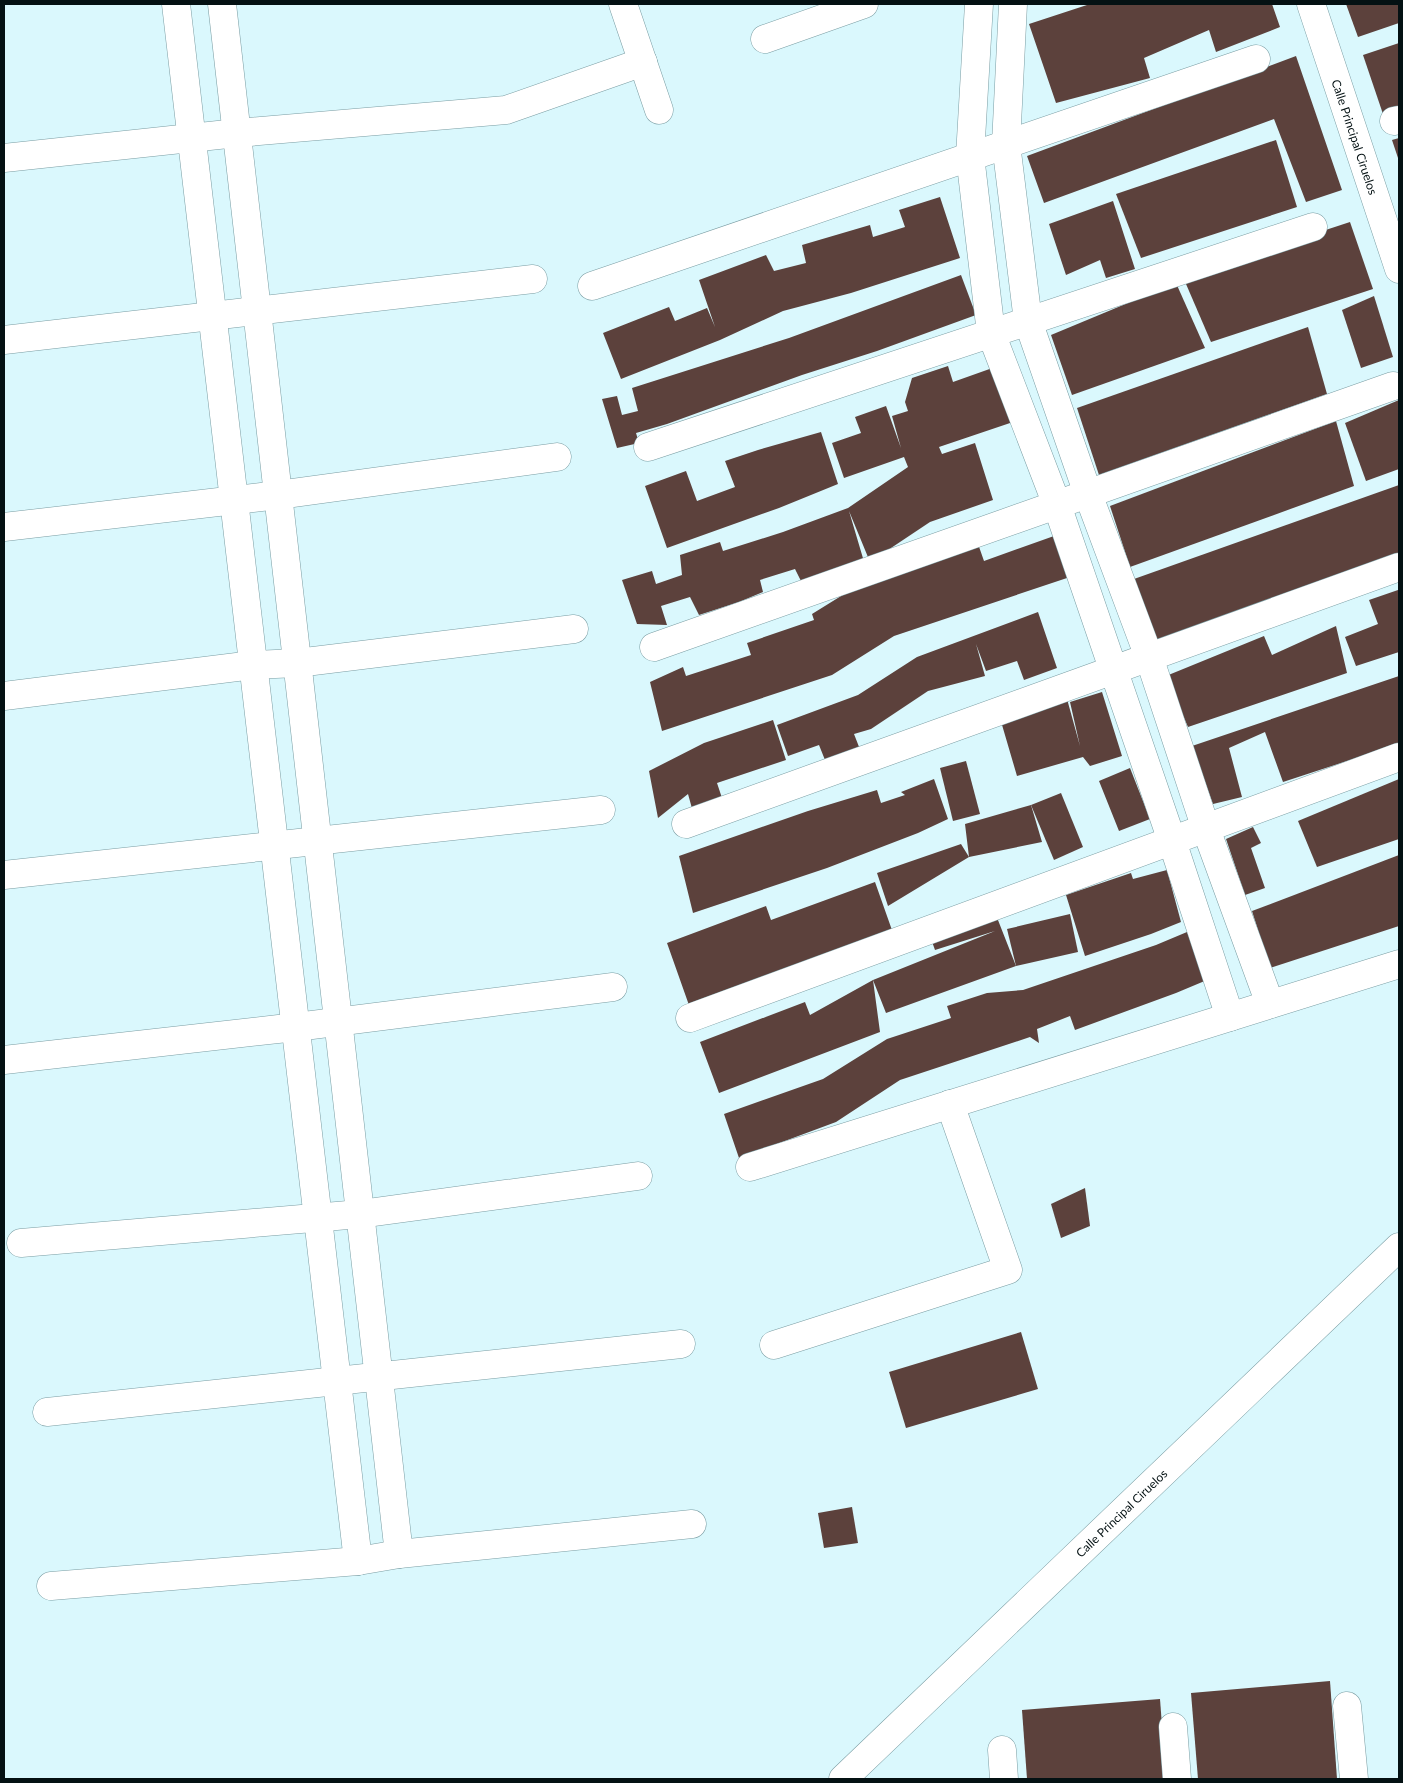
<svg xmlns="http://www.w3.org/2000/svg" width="1403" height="1783" viewBox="0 0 1403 1783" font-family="Lato,sans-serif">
  <rect width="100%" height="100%" fill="#daf8fd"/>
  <g fill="#5c413c">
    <path d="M 1090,4 L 1272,4 L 1280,27 L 1216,52 L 1209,30 L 1144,58 L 1150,78 L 1056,103 L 1029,24 Z"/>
    <path d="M 1346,4 L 1399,4 L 1399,23 L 1358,37 Z"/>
    <path d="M 1399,43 L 1399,112 L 1384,117 L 1363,55 Z"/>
    <path d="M 1296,56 L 1342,190 L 1306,202 L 1274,119 L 1044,203 L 1027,156 Z"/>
    <path d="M 1399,138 L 1399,161 L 1392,140 Z"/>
    <path d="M 1276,140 L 1297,207 L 1141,258 L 1116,194 Z"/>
    <path d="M 940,197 L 960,258 L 851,293 L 783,311 L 720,340 L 621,379 L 603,333 L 669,307 L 675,321 L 707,308 L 715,327 L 699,280 L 766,255 L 774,271 L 806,263 L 802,245 L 870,225 L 873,237 L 905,227 L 899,210 Z"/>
    <path d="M 1113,201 L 1135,269 L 1106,278 L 1100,260 L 1066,275 L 1049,224 Z"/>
    <path d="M 1350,222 L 1373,289 L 1211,342 L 1183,277 Z"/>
    <path d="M 961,275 L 976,315 L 877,351 L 802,375 L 667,424 L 636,433 L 639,443 L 617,448 L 602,399 L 617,396 L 622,415 L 638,411 L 632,388 L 789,338 Z"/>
    <path d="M 1176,283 L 1205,348 L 1072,395 L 1051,335 Z"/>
    <path d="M 1374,296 L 1393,357 L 1361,368 L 1342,310 Z"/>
    <path d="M 1308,327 L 1327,394 L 1099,475 L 1077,408 Z"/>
    <path d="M 948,366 L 953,382 L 998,366 L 1016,421 L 939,447 L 942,454 L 975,443 L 993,500 L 930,522 L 870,562 L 849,511 L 865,565 L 802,583 L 795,569 L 760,580 L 763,592 L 739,602 L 699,615 L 690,597 L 661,606 L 667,625 L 637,624 L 622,580 L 652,571 L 656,584 L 682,575 L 680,555 L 720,542 L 723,551 L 783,532 L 848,508 L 908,467 L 904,457 L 844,478 L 832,443 L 861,433 L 855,417 L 886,406 L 901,448 L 892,416 L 908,411 L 905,402 L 912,378 Z"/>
    <path d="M 1399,400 L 1399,469 L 1366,481 L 1345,423 Z"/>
    <path d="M 1336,421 L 1354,486 L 1130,567 L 1110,506 Z"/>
    <path d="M 821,432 L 838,484 L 779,508 L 667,548 L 645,486 L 686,471 L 697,501 L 735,487 L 725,461 L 758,450 Z"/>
    <path d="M 1399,485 L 1399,553 L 1155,641 L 1134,579 Z"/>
    <path d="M 1054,536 L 1067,578 L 894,636 L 832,675 L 662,731 L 650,682 L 683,667 L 686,676 L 751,655 L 747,643 L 814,620 L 812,614 L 875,575 L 977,541 L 984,561 Z"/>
    <path d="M 1398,590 L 1399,594 L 1399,652 L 1356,666 L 1345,637 L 1378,624 L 1369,600 Z"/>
    <path d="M 1038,612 L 1057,668 L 1024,680 L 1017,661 L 986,671 L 976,644 L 985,676 L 928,691 L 871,729 L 854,734 L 861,752 L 827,765 L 819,745 L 788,756 L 777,725 L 858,695 L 917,657 Z"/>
    <path d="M 1336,626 L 1347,673 L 1188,727 L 1166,676 L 1264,636 L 1272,655 Z"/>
    <path d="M 1399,676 L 1399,744 L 1283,782 L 1265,732 L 1229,748 L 1242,797 L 1213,804 L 1192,746 Z"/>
    <path d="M 1102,692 L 1122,756 L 1090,766 L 1083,757 L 1017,776 L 1000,718 L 1067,699 L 1080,746 L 1070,702 Z"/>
    <path d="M 773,720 L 786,760 L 717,783 L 723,801 L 693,812 L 688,794 L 658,818 L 649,771 L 704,743 Z"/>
    <path d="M 966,761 L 980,814 L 953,821 L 940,768 Z"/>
    <path d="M 1130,768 L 1150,819 L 1119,831 L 1099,781 Z"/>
    <path d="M 934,779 L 948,819 L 918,833 L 827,868 L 693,913 L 679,856 L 808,811 L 877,790 L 881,803 L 905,795 L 901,792 Z"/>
    <path d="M 1399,779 L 1399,839 L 1317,867 L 1298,821 Z"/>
    <path d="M 1061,793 L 1083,847 L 1054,860 L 1031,805 Z"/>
    <path d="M 1031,805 L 1042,842 L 969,857 L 888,906 L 877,873 L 961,844 L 969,857 L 965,824 Z"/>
    <path d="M 1253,827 L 1261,843 L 1251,848 L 1265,888 L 1245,895 L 1226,839 Z"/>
    <path d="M 1399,855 L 1399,926 L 1270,968 L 1252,911 Z"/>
    <path d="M 1167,870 L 1181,922 L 1151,934 L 1085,956 L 1066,895 L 1131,873 L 1133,879 Z"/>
    <path d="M 875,882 L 893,933 L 690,1008 L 667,943 L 766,906 L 771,920 Z"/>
    <path d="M 1070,914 L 1078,952 L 1016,966 L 1007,929 Z"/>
    <path d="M 996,915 L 1016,966 L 886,1013 L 873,980 L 880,1032 L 719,1093 L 700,1042 L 805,1002 L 810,1015 L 873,980 L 995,931 L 935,950 L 930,936 Z"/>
    <path d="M 1187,932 L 1207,980 L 1176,993 L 1075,1030 L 1070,1016 L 1037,1029 L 1039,1043 L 1030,1037 L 900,1080 L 836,1122 L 739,1158 L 724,1114 L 823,1079 L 887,1039 L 951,1018 L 947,1006 L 987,993 L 1023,990 L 1156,945 Z"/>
    <path d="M 1085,1188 L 1090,1226 L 1061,1238 L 1051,1204 Z"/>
    <path d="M 1021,1332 L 1038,1389 L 906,1428 L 889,1372 Z"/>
    <path d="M 852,1507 L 858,1543 L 824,1548 L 818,1513 Z"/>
    <path d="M 1330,1681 L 1337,1779 L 1198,1779 L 1191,1693 Z"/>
    <path d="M 1160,1699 L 1166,1779 L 1027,1779 L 1022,1710 Z"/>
  </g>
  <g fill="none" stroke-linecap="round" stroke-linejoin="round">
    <defs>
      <g id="minor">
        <path d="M 176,4 L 358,1561"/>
        <path d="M 222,4 L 399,1554"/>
        <path d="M 623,4 L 659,110"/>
        <path d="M 979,4 L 970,156 L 991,333 L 1057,505 L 1172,841 L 1230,1017"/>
        <path d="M 1013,4 L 1006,144 L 1028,321 L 1088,494 L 1149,657 L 1206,829 L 1270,1004"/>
        <path id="s1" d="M 1311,4 L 1399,269"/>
        <path d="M 765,39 L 864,4"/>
        <path d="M 1394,121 L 1399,120"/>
        <path d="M 4,158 L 237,133 L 506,110 L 643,62"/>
        <path d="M 592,286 L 1256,59"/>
        <path d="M 4,340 L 533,279"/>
        <path d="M 648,447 L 1313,227"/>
        <path d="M 4,527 L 278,495 L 557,457"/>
        <path d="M 654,647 L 1393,386"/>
        <path d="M 4,696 L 253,665 L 297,663 L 574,629"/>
        <path d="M 686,824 L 1399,567"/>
        <path d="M 4,875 L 601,810"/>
        <path d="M 690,1018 L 1399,757"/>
        <path d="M 4,1060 L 296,1027 L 613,987"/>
        <path d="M 750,1167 L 1399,964"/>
        <path d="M 21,1243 L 360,1214 L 638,1176"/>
        <path d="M 774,1345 L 1008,1270 L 950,1104"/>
        <path d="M 47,1412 L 681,1344"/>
        <path d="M 51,1586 L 358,1561 L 399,1554 L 692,1524"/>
        <path d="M 1347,1706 L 1354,1779"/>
        <path d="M 1173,1727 L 1177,1779"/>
        <path d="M 1002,1750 L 1004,1779"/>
        <path id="s2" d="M 843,1779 L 1399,1247"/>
      </g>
    </defs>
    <use href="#minor" stroke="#7a9da3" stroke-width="29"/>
    <use href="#minor" stroke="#fff" stroke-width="28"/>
  </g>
  <g text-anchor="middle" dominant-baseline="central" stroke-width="5" stroke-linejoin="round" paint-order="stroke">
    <g font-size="12" fill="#041113" stroke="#fefefe">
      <text stroke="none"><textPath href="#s1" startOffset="140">Calle Principal Ciruelos</textPath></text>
      <text stroke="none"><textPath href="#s2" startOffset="385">Calle Principal Ciruelos</textPath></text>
    </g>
  </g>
  <rect width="1403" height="1783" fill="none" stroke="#041113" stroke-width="10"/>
</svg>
